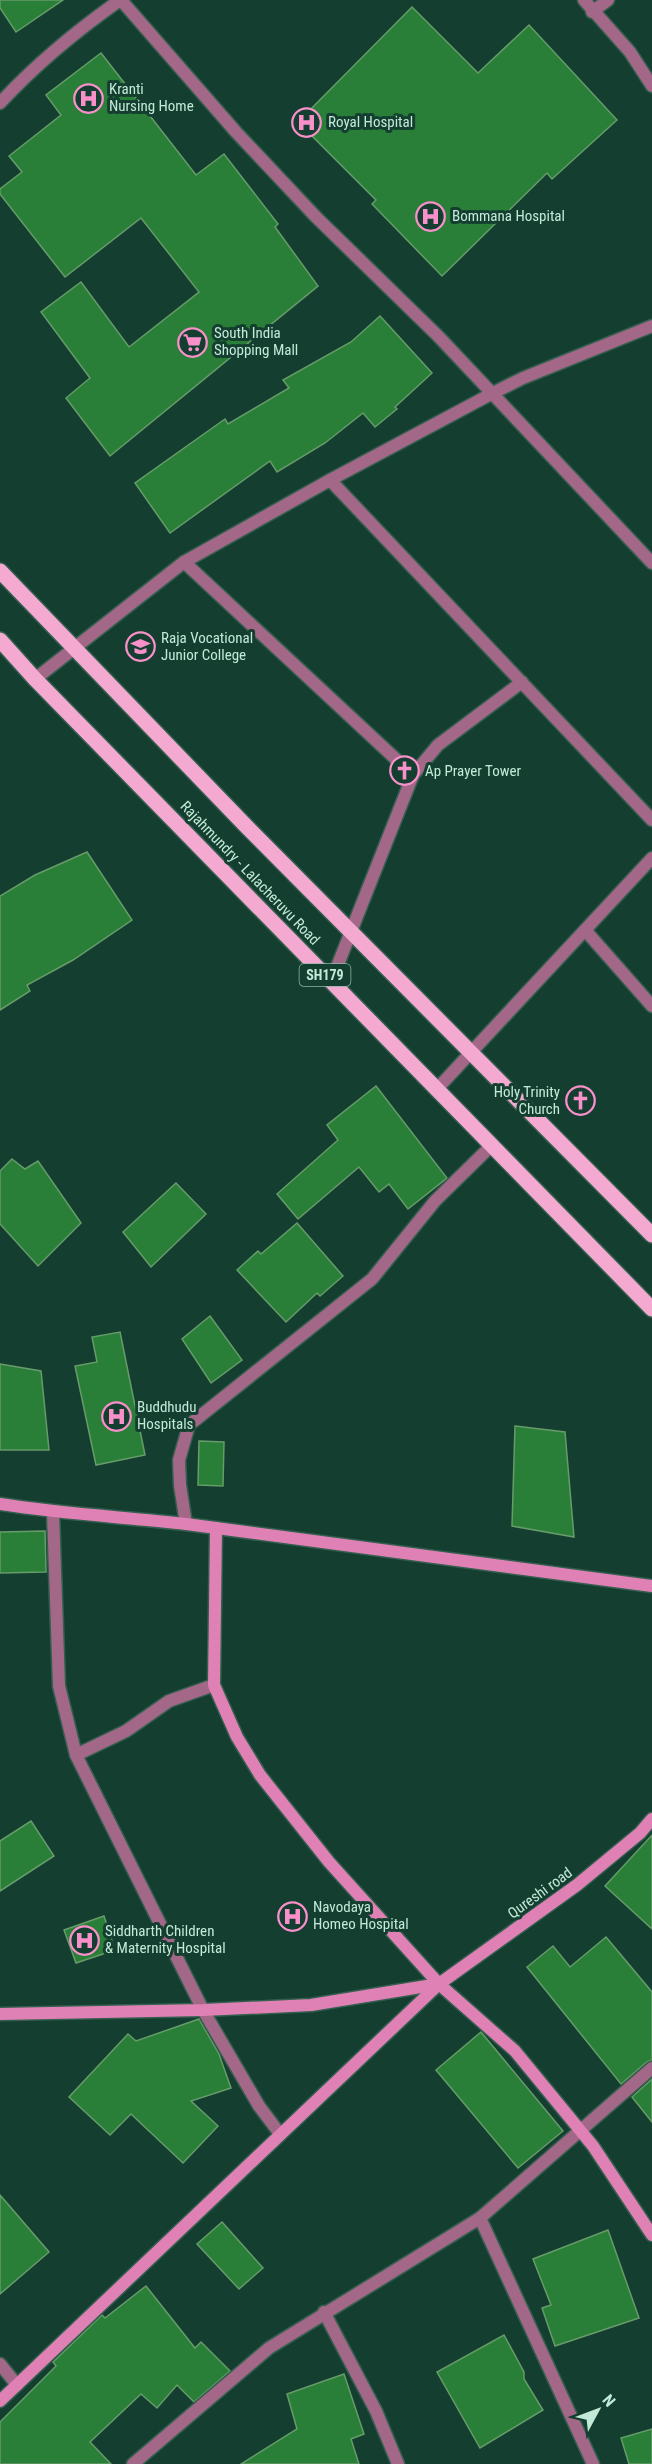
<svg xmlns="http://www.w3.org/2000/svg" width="652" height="2464" viewBox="0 0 652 2464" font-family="'Roboto Condensed',sans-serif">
  <rect width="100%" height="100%" fill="#143f30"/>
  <g fill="#297f37" stroke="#669b6a" stroke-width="1.5">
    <path d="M 0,0 L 63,0 L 16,32 L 0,8 Z"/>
    <path d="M 412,7 L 478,73 L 529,25 L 617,120 L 552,179 L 547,173 L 442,276 L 372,204 L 376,200 L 298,122 Z"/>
    <path d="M 101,53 L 196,175 L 224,154 L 278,224 L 275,227 L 318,286 L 110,456 L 66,398 L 90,378 L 41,312 L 81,282 L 129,347 L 199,292 L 141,218 L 65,277 L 0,194 L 0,189 L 22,172 L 9,156 L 61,115 L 46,95 Z"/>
    <path d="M 380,316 L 432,373 L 395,407 L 397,409 L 375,427 L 363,413 L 325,443 L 277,472 L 270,461 L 170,533 L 135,483 L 225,419 L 228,424 L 289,388 L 283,380 L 351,342 Z"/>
    <path d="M 87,852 L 132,920 L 73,960 L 27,985 L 30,991 L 0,1010 L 0,896 L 35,875 Z"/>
    <path d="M 376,1086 L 447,1178 L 408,1209 L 389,1184 L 379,1192 L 359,1167 L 298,1219 L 277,1194 L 338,1140 L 327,1125 Z"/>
    <path d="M 12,1159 L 25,1169 L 38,1161 L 81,1223 L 38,1266 L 0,1224 L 0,1171 Z"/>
    <path d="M 176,1183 L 206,1214 L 151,1267 L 123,1232 Z"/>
    <path d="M 297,1223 L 343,1276 L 320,1296 L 317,1293 L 286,1322 L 237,1270 L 258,1251 L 261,1254 Z"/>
    <path d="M 210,1316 L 242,1360 L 211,1383 L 182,1339 Z"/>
    <path d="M 120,1332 L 145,1455 L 96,1465 L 75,1366 L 97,1362 L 92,1337 Z"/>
    <path d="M 0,1364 L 41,1371 L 49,1450 L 0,1450 Z"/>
    <path d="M 515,1426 L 565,1432 L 574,1537 L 512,1526 Z"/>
    <path d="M 199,1441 L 224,1442 L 223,1486 L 198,1485 Z"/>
    <path d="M 45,1531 L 46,1572 L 0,1573 L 0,1532 Z"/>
    <path d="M 31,1821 L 54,1856 L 0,1891 L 0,1841 Z"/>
    <path d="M 652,1835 L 652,1929 L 605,1886 Z"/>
    <path d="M 104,1916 L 115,1950 L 76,1963 L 64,1930 Z"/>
    <path d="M 606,1937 L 652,1992 L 652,2060 L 647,2062 L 621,2084 L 527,1967 L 553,1946 L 570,1967 Z"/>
    <path d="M 199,2019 L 219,2054 L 231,2088 L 191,2101 L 218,2126 L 183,2163 L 131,2114 L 110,2135 L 69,2097 L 128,2034 L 136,2041 Z"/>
    <path d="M 481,2032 L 563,2131 L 518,2168 L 436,2070 Z"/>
    <path d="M 652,2079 L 652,2122 L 632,2097 Z"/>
    <path d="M 0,2195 L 49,2252 L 0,2294 Z"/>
    <path d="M 222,2222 L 263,2268 L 239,2289 L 197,2244 Z"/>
    <path d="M 608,2230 L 639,2318 L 555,2346 L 542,2308 L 551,2305 L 533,2259 Z"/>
    <path d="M 146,2286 L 195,2348 L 201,2342 L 230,2371 L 194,2402 L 177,2385 L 157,2408 L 141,2394 L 90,2442 L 111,2464 L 0,2464 L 0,2422 L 56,2366 L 53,2362 L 102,2315 L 105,2318 Z"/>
    <path d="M 504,2335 L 524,2372 L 524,2379 L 543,2410 L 480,2448 L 437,2372 Z"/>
    <path d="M 344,2374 L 364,2434 L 351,2439 L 359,2464 L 241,2464 L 297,2429 L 287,2394 Z"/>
    <path d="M 652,2429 L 652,2464 L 629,2464 L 621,2438 Z"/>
  </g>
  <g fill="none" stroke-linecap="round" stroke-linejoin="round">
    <defs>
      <g id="street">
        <path d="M 121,0 L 236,132 L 316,217 L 439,337 L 652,563"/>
        <path d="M 584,0 L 630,52 L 652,86"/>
        <path d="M 592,12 L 608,0"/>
        <path d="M 0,103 C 37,63 76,31 120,0"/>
        <path d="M 330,480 L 652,820"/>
        <path d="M 184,562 L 413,775"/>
        <path d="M 35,679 L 184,562 L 330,480 L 493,393 L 523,378 L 652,326"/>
        <path d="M 585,930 L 652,1006"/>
        <path d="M 331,982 L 413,775 L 438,745 L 522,682"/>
        <path d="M 436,1090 L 652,858"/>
        <path d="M 53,1513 L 59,1686 L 76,1755 L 203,2010 L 259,2106 L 280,2134"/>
        <path d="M 186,1524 L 180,1485 L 179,1460 L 189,1425 L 372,1279 L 435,1201 L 491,1146"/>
        <path d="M 76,1755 L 126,1731 L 169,1701 L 214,1685"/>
        <path d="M 480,2218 L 593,2464"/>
        <path d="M 324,2312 L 376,2411 L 398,2464"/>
        <path d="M 0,2364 L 17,2385"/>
        <path d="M 133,2464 L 269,2348 L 480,2218 L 652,2068"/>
      </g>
      <g id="secondary">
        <path d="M 0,1504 C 62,1514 124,1517 186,1524 L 652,1586"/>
        <path d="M 216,1528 L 214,1685 L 237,1737 L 260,1775 L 329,1862 L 439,1984 L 515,2051 L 593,2146 L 652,2235"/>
        <path d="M 0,2014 L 203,2010 L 311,2005 L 439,1984"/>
        <path d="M 0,2401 L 439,1984 L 577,1885 L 640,1833 L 652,1819"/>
      </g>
      <g id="primary">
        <path d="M 0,571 L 246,826 L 652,1235"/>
        <path d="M 0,640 L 35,679 L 652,1309"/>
      </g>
    </defs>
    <use href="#street" stroke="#345e4e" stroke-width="15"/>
    <use href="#secondary" stroke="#345e4e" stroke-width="15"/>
    <use href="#primary" stroke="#345e4e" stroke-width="18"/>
    <use href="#street" stroke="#a36788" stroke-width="12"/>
    <use href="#secondary" stroke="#e081b6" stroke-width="12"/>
    <use href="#primary" stroke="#f3a9d0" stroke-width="15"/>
  </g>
  <defs>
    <symbol id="hospital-ring" viewBox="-11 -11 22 22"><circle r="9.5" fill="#143f30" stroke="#f990ca" stroke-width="1.5"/><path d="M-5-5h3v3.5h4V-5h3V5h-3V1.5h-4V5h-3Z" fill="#f990ca"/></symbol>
    <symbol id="supermarket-ring" viewBox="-11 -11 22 22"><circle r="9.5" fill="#143f30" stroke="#f990ca" stroke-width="1.5"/><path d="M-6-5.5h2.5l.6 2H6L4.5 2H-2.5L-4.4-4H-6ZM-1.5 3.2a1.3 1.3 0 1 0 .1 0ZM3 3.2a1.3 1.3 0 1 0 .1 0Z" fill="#f990ca"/></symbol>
    <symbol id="university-ring" viewBox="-11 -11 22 22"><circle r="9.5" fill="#143f30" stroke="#f990ca" stroke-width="1.5"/><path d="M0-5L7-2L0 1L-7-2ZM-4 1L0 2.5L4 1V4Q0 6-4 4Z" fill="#f990ca"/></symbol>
    <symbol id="church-ring" viewBox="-11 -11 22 22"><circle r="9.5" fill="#143f30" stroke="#f990ca" stroke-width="1.5"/><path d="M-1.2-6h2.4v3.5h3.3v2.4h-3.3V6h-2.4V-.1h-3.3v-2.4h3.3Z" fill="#f990ca"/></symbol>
  </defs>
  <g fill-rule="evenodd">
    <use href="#hospital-ring" x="72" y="82" width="33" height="33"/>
    <use href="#hospital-ring" x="290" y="106" width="33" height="33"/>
    <use href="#hospital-ring" x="414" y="200" width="33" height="33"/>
    <use href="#supermarket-ring" x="176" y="326" width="33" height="33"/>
    <use href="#university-ring" x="124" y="630" width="33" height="33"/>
    <use href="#church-ring" x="388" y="754" width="33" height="33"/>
    <use href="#church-ring" x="564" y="1084" width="33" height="33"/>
    <use href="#hospital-ring" x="100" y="1400" width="33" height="33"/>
    <use href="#hospital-ring" x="276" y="1900" width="33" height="33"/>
    <use href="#hospital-ring" x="68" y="1924" width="33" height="33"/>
  </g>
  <g text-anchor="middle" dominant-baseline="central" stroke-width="6" stroke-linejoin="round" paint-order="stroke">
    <rect fill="#143f30" stroke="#8eb6a6" stroke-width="1.5" x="299.5" y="964" width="51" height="22" rx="4.5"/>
    <g font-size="14" font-weight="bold" fill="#c3e9d8">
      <text x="325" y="975">SH179</text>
    </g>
    <g font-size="15" fill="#c3e9d8" stroke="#143f30" text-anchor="start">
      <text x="109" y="89">Kranti<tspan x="109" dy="17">Nursing Home</tspan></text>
      <text x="328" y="122">Royal Hospital</text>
      <text x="452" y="216">Bommana Hospital</text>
      <text x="214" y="333">South India<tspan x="214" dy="17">Shopping Mall</tspan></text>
      <text x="161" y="638">Raja Vocational<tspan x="161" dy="17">Junior College</tspan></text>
      <text x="425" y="771">Ap Prayer Tower</text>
      <text x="560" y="1092" text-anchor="end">Holy Trinity<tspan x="560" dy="17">Church</tspan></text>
      <text x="137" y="1407">Buddhudu<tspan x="137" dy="17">Hospitals</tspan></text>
      <text x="313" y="1907">Navodaya<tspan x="313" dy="17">Homeo Hospital</tspan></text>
      <text x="105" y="1931">Siddharth Children<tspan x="105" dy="17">&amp; Maternity Hospital</tspan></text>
    </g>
    <g font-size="15" fill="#c3e9d8" stroke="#143f30">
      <text transform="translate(250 873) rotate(46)">Rajahmundry - Lalacheruvu Road</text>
      <text transform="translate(540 1893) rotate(-36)">Qureshi road</text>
    </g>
  </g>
  <g transform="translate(598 2410) rotate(49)" stroke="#143f30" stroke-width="4.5" paint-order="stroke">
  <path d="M0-4.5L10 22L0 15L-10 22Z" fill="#c3e9d8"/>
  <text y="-9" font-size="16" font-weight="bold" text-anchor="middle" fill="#c3e9d8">N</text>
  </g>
</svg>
